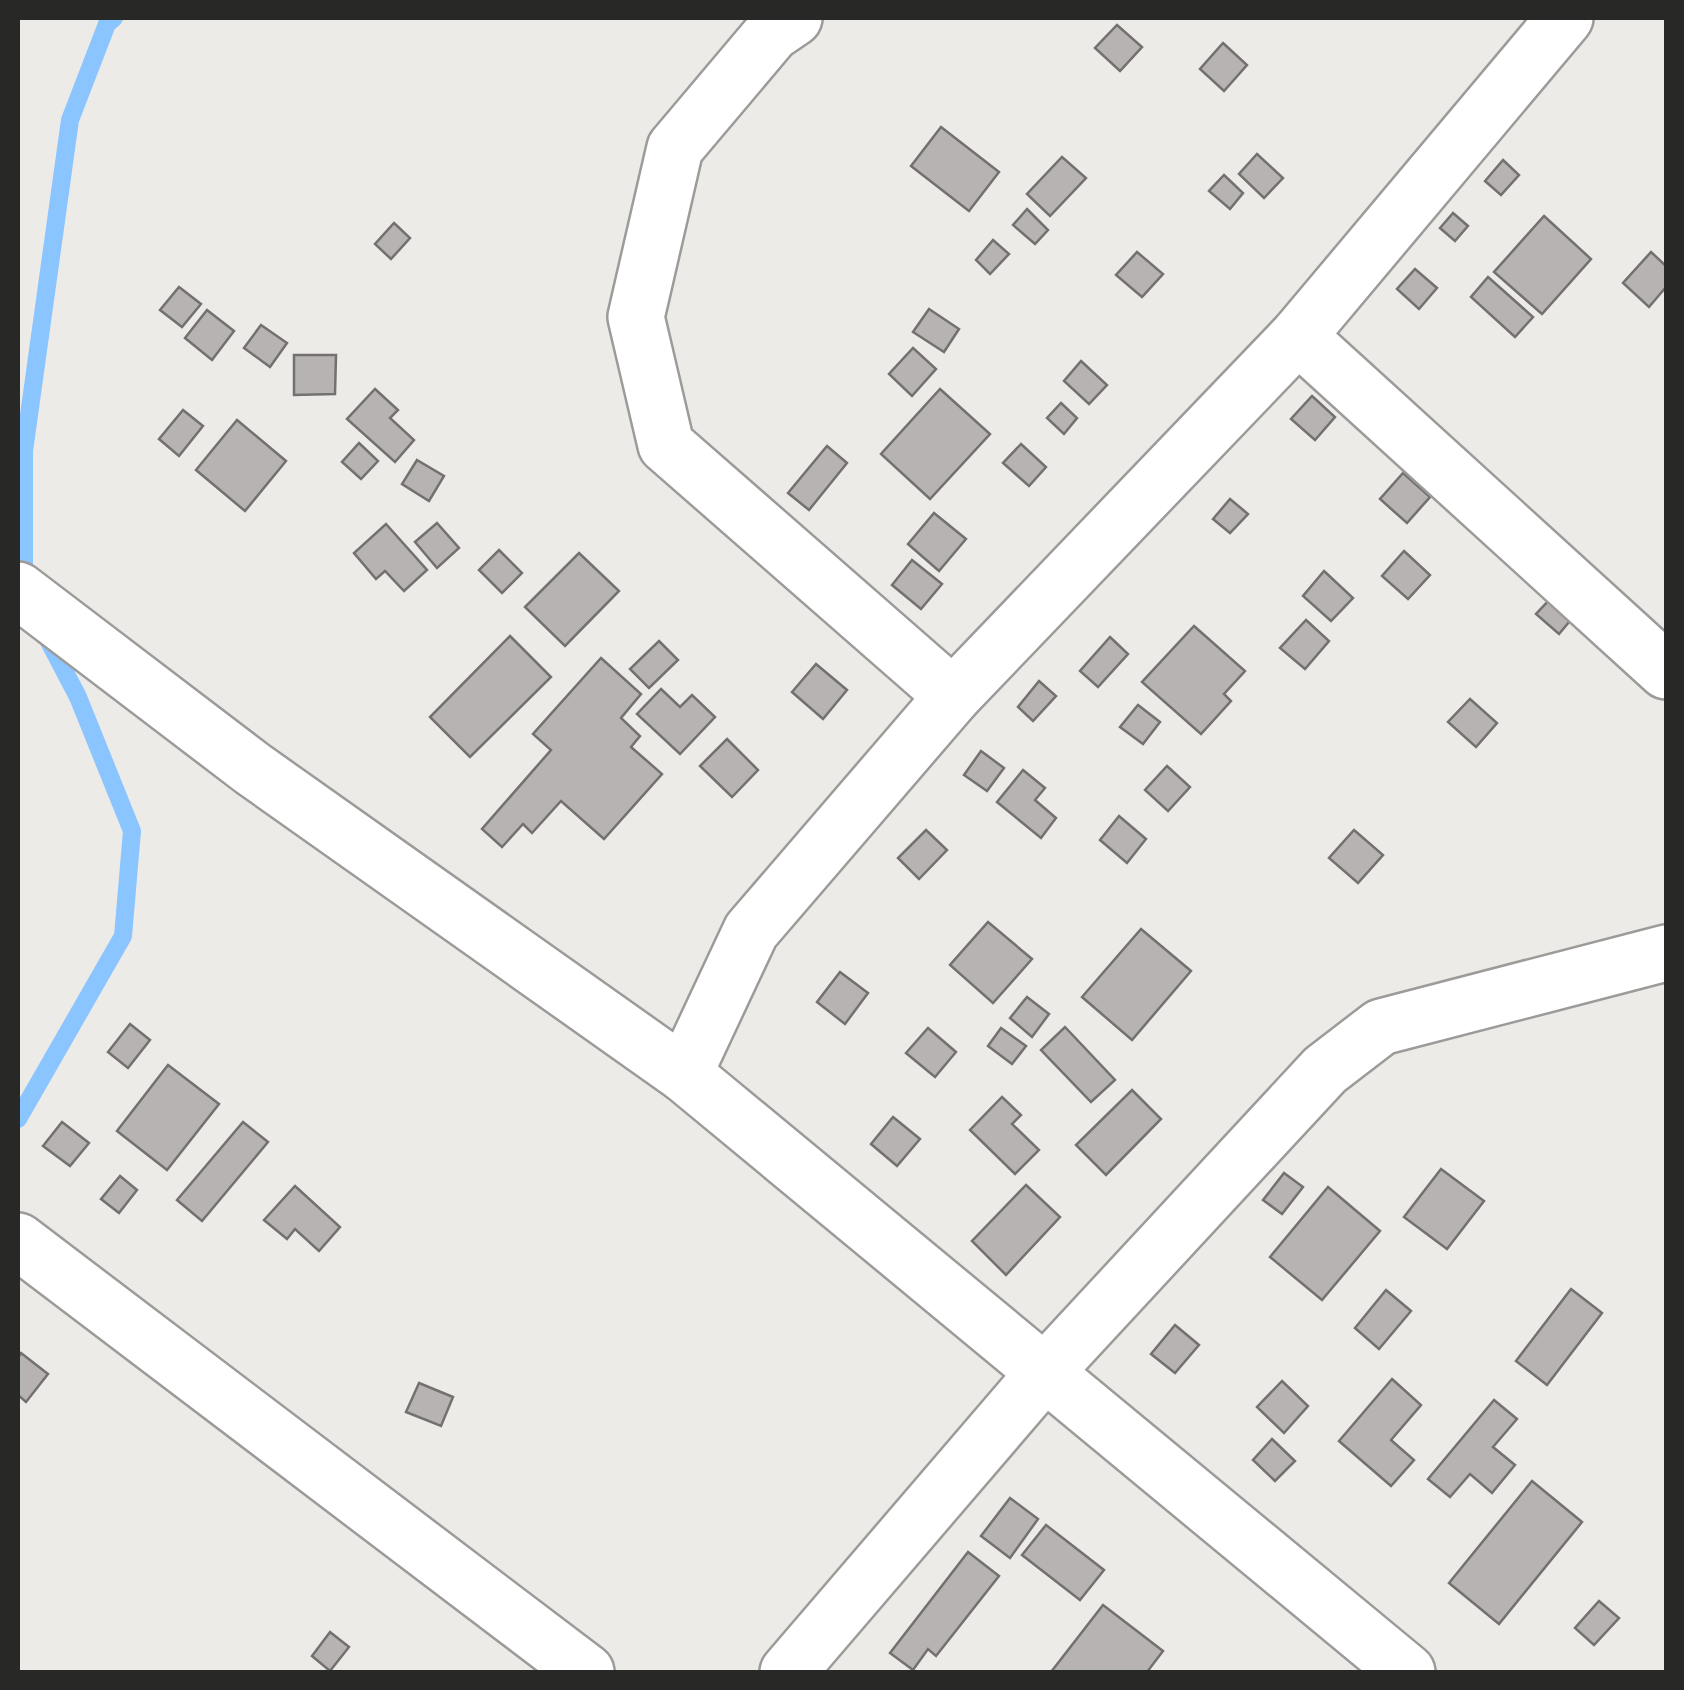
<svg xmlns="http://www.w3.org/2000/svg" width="1684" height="1690" viewBox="0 0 1684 1690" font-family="'Asap Condensed',sans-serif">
  <rect width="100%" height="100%" fill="#edebe8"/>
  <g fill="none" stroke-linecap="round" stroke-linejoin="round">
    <g stroke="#8bc5ff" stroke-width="18">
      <path d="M 24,584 L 24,451 L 70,120 L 107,24 L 114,18"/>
      <path d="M 18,1119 L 123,936 L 132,831 L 78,697 L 45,634"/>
    </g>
  </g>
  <g fill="#b7b3b3" stroke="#74706f" stroke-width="2.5">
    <path d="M 1117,25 L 1142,47 L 1120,71 L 1095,48 Z"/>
    <path d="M 1223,43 L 1247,65 L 1224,91 L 1200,69 Z"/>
    <path d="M 941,127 L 999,172 L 969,211 L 911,166 Z"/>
    <path d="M 1257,154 L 1283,178 L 1264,198 L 1239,174 Z"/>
    <path d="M 1062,157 L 1086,178 L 1050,216 L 1027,194 Z"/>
    <path d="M 1503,160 L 1519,175 L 1501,195 L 1485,181 Z"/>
    <path d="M 1224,175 L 1243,193 L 1230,209 L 1209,191 Z"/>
    <path d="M 1027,209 L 1048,230 L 1035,244 L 1013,225 Z"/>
    <path d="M 1453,213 L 1468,226 L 1455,241 L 1440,228 Z"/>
    <path d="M 1544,216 L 1591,259 L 1542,314 L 1494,272 Z"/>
    <path d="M 394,223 L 410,238 L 391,259 L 375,244 Z"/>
    <path d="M 993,240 L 1009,254 L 990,274 L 976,260 Z"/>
    <path d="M 1137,252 L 1163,274 L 1142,297 L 1116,275 Z"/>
    <path d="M 1651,252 L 1666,266 L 1666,287 L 1649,307 L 1623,283 Z"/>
    <path d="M 1415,269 L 1437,288 L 1419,309 L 1397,289 Z"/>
    <path d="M 1488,277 L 1533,317 L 1515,337 L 1471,297 Z"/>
    <path d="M 179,287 L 201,304 L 182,327 L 160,310 Z"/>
    <path d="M 929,309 L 959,329 L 944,352 L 913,332 Z"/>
    <path d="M 207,310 L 234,331 L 212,360 L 185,338 Z"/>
    <path d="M 261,325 L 287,343 L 270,367 L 244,348 Z"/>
    <path d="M 913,348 L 936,369 L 912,396 L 889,374 Z"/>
    <path d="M 294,355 L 336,355 L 335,394 L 294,395 Z"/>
    <path d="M 1081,361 L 1107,385 L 1089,404 L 1064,381 Z"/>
    <path d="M 375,389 L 398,410 L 390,418 L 414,440 L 395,462 L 347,419 Z"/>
    <path d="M 940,389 L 990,434 L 930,499 L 881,454 Z"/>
    <path d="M 1312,396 L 1335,417 L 1315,440 L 1291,419 Z"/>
    <path d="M 1061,403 L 1077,418 L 1064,434 L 1047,418 Z"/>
    <path d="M 183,410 L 203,426 L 179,456 L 159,439 Z"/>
    <path d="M 237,420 L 286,461 L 245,511 L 196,470 Z"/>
    <path d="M 359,443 L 378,461 L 361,479 L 342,462 Z"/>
    <path d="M 1021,444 L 1046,467 L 1029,486 L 1003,463 Z"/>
    <path d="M 827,446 L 847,463 L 809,510 L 788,493 Z"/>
    <path d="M 417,460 L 444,476 L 429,501 L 402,484 Z"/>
    <path d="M 1403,473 L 1430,497 L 1407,523 L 1380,499 Z"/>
    <path d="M 1230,499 L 1248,514 L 1230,533 L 1213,519 Z"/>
    <path d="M 934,513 L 966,539 L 939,571 L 908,544 Z"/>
    <path d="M 437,523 L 459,548 L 437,568 L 415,542 Z"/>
    <path d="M 386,524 L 427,570 L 404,591 L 385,571 L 376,579 L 354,553 Z"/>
    <path d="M 499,550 L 522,573 L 502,593 L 479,570 Z"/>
    <path d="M 1404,551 L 1430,575 L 1408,599 L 1382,576 Z"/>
    <path d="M 579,553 L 619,591 L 565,646 L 525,607 Z"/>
    <path d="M 912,560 L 942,584 L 921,609 L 892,585 Z"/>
    <path d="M 1324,571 L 1353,598 L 1331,621 L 1303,596 Z"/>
    <path d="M 1553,596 L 1575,615 L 1559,634 L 1536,614 Z"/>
    <path d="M 1306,620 L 1329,641 L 1305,669 L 1280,648 Z"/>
    <path d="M 1194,626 L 1245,671 L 1224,694 L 1231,701 L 1201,734 L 1142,682 Z"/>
    <path d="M 510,636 L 551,677 L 470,757 L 430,717 Z"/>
    <path d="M 1110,637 L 1128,654 L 1098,687 L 1080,671 Z"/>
    <path d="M 659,641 L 678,660 L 649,688 L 630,669 Z"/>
    <path d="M 601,658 L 641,694 L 621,718 L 640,736 L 631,747 L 662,774 L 604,839 L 561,801 L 532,833 L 523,824 L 502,847 L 482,829 L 551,750 L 533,734 Z"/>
    <path d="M 816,664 L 847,690 L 823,719 L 792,692 Z"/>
    <path d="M 1039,681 L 1056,696 L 1033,721 L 1018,707 Z"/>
    <path d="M 661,689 L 680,707 L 692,695 L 715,717 L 680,754 L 637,714 Z"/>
    <path d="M 1470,699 L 1497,723 L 1476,747 L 1448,722 Z"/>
    <path d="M 1138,705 L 1160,722 L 1143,744 L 1120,727 Z"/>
    <path d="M 727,739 L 758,770 L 732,797 L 700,766 Z"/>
    <path d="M 981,751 L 1004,768 L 987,791 L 964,775 Z"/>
    <path d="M 1167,766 L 1190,787 L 1168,811 L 1145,790 Z"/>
    <path d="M 1023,770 L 1045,788 L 1035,800 L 1056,818 L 1041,838 L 997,802 Z"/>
    <path d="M 1119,816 L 1146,839 L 1127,863 L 1100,840 Z"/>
    <path d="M 926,830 L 947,850 L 919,879 L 898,858 Z"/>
    <path d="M 1354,830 L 1383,855 L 1358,883 L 1329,858 Z"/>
    <path d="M 988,922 L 1032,959 L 993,1003 L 950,965 Z"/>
    <path d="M 1141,929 L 1191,971 L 1132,1040 L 1082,997 Z"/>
    <path d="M 840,972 L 868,993 L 845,1024 L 817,1002 Z"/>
    <path d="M 1027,997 L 1049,1014 L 1032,1037 L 1010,1018 Z"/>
    <path d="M 130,1024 L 150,1040 L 128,1068 L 108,1052 Z"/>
    <path d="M 1065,1027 L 1115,1080 L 1091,1102 L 1041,1050 Z"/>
    <path d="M 928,1028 L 956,1052 L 935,1077 L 906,1053 Z"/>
    <path d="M 1001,1028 L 1026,1046 L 1012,1064 L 988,1046 Z"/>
    <path d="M 168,1065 L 219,1104 L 167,1170 L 117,1131 Z"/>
    <path d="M 1132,1090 L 1161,1119 L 1106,1175 L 1076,1145 Z"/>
    <path d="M 1002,1097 L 1021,1115 L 1012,1124 L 1039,1150 L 1015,1174 L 970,1130 Z"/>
    <path d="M 893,1117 L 920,1139 L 897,1166 L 871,1144 Z"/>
    <path d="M 62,1122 L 89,1143 L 70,1166 L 43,1146 Z"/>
    <path d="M 243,1122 L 268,1142 L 202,1221 L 177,1200 Z"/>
    <path d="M 1441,1169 L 1484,1201 L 1447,1249 L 1404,1217 Z"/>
    <path d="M 1284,1173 L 1303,1187 L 1282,1214 L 1263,1200 Z"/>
    <path d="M 120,1176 L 137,1190 L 119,1213 L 101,1199 Z"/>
    <path d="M 1026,1185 L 1060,1217 L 1006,1275 L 972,1241 Z"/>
    <path d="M 295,1186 L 340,1227 L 319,1251 L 295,1229 L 287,1239 L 264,1220 Z"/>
    <path d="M 1328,1187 L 1380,1231 L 1322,1300 L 1270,1257 Z"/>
    <path d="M 1571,1289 L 1602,1313 L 1547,1385 L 1516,1361 Z"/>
    <path d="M 1386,1290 L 1411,1311 L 1379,1349 L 1355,1328 Z"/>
    <path d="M 1175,1325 L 1199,1345 L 1175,1373 L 1151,1354 Z"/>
    <path d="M 21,1353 L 48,1374 L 26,1402 L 18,1395 L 18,1358 Z"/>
    <path d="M 1392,1379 L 1421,1405 L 1391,1440 L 1414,1460 L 1391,1486 L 1339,1441 Z"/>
    <path d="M 1282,1381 L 1308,1406 L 1284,1433 L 1257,1407 Z"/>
    <path d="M 419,1383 L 453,1397 L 441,1426 L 406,1412 Z"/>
    <path d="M 1494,1400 L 1517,1419 L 1493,1447 L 1515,1465 L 1492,1493 L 1470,1474 L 1450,1497 L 1428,1479 Z"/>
    <path d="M 1272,1439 L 1295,1461 L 1275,1481 L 1253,1460 Z"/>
    <path d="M 1532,1481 L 1582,1522 L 1499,1624 L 1449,1583 Z"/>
    <path d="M 1010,1498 L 1038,1519 L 1010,1558 L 981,1536 Z"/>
    <path d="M 1046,1525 L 1104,1570 L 1080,1600 L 1022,1555 Z"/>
    <path d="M 968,1552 L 999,1576 L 936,1656 L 928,1649 L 913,1670 L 890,1653 Z"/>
    <path d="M 1599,1601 L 1619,1618 L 1594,1645 L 1575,1628 Z"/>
    <path d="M 1103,1605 L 1163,1651 L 1147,1672 L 1051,1672 Z"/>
    <path d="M 330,1632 L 349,1647 L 330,1671 L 312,1656 Z"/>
  </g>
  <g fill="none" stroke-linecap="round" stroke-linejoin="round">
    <defs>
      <g id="street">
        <path d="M 794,18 L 772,33 L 675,148 L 636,317 L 666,445 L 953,696"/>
        <path d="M 1298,336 L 1666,671"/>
        <path d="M 18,590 L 253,769 L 684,1074 L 751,931 L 953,696 L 1298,336 L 1565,18"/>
        <path d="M 684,1074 L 1407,1672"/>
        <path d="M 18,1241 L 586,1672"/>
        <path d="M 788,1672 L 1045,1372 L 1325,1070 L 1381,1027 L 1666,953"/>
      </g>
    </defs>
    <use href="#street" stroke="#9d9b99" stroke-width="60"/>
    <use href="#street" stroke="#fff" stroke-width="55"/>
  </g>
  <rect width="1684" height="1690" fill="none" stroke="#282827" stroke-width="40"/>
</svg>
